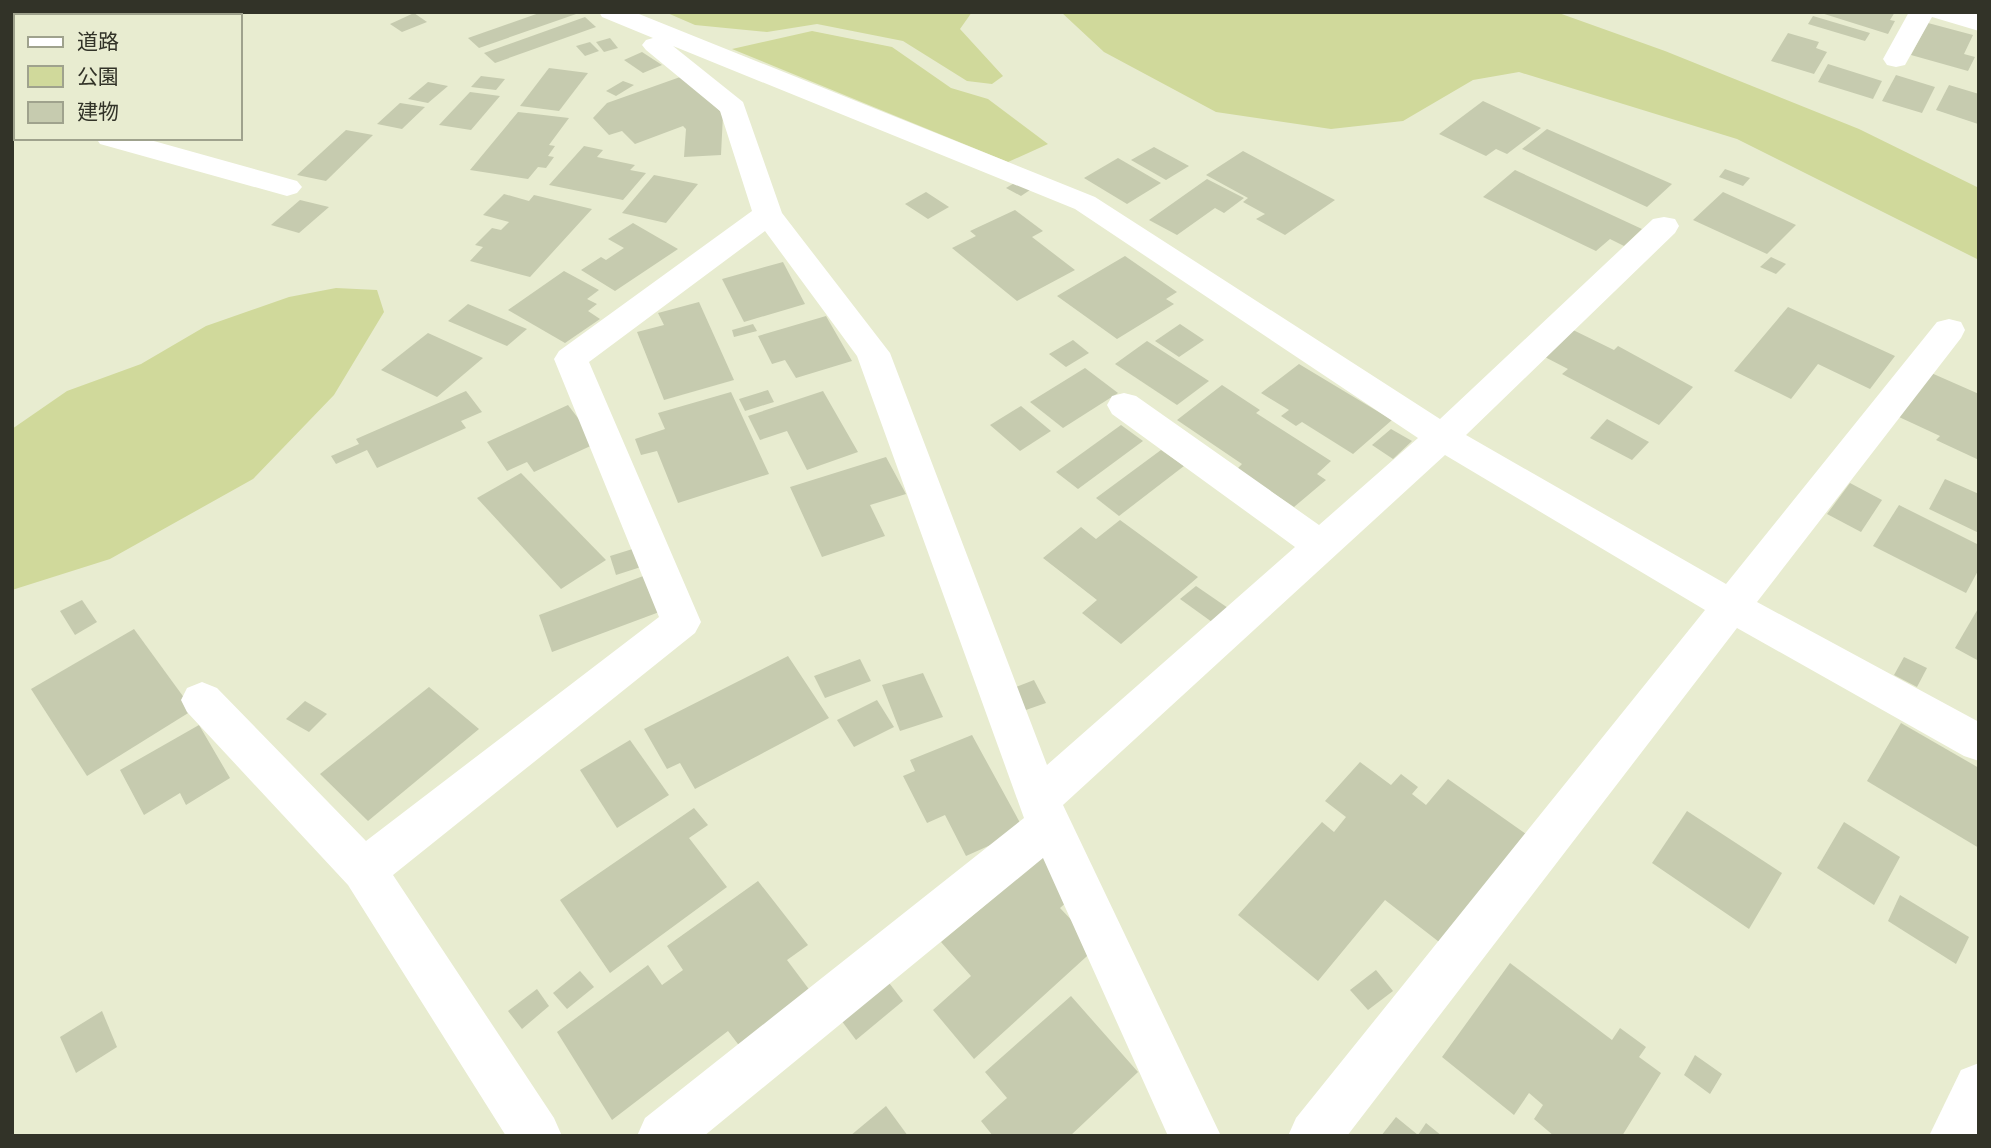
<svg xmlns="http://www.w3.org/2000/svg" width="1991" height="1148" viewBox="0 0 1991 1148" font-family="'Archivo Narrow','Noto Sans JP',sans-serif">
  <rect width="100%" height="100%" fill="#e8ecd0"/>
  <g fill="#d0d99b">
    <path d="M 665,12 L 972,12 L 960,29 L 1003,76 L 992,84 L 967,81 L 903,41 L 817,24 L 767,32 L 695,25 Z"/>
    <path d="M 1061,12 L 1556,12 L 1665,51 L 1859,129 L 1979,188 L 1979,260 L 1737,139 L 1519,72 L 1473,80 L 1403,121 L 1331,129 L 1216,112 L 1104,52 Z"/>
    <path d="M 812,31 L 892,47 L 951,88 L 988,99 L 1048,144 L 1008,162 L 732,49 Z"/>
    <path d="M 336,288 L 377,290 L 384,312 L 334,395 L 253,479 L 110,559 L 12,590 L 12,429 L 67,391 L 141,364 L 206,326 L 289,297 Z"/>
  </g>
  <g fill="#c6cbaf">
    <path d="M 542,12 L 579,13 L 479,48 L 468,38 Z"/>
    <path d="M 1818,12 L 1895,12 L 1890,20 L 1895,21 L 1888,34 Z"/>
    <path d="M 414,13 L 427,22 L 402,32 L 390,24 Z"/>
    <path d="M 1813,16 L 1870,33 L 1865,41 L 1808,24 Z"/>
    <path d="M 585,17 L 596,27 L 495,63 L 484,53 Z"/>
    <path d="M 1928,23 L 1973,35 L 1964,54 L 1975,57 L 1968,71 L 1911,55 Z"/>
    <path d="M 1788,33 L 1819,42 L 1816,48 L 1827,52 L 1814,74 L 1771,61 Z"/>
    <path d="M 610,38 L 618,48 L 604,52 L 596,42 Z"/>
    <path d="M 590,42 L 599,51 L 585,56 L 576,46 Z"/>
    <path d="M 642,52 L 662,65 L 643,73 L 624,60 Z"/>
    <path d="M 1828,64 L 1882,81 L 1873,99 L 1818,82 Z"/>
    <path d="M 549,68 L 588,73 L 559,111 L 520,106 Z"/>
    <path d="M 1896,75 L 1935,87 L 1922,113 L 1882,101 Z"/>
    <path d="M 481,76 L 505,79 L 496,90 L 471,87 Z"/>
    <path d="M 683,76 L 723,114 L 721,155 L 684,157 L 686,129 L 683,126 L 635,144 L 622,131 L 609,135 L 593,118 L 607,103 Z"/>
    <path d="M 623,81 L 634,85 L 616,96 L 606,91 Z"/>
    <path d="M 428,82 L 448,86 L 428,103 L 408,99 Z"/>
    <path d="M 1949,85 L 1979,94 L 1978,124 L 1936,110 Z"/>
    <path d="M 470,92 L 500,96 L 471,130 L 439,125 Z"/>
    <path d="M 1483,101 L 1541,128 L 1507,154 L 1496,149 L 1486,156 L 1439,134 Z"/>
    <path d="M 400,103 L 425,107 L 402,129 L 377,124 Z"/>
    <path d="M 518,112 L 569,118 L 549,145 L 555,146 L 548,156 L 554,157 L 546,168 L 538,167 L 528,179 L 470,170 Z"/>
    <path d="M 1547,129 L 1672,184 L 1647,207 L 1522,149 Z"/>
    <path d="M 346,130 L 373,135 L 326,181 L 297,175 Z"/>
    <path d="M 584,146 L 603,150 L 597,157 L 635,165 L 630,170 L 646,173 L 623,200 L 549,185 Z"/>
    <path d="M 1154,147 L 1189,166 L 1166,180 L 1131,160 Z"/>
    <path d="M 1243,151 L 1335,200 L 1285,235 L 1256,219 L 1265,214 L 1243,202 L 1248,198 L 1206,175 Z"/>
    <path d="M 1118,158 L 1161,183 L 1127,204 L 1084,178 Z"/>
    <path d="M 1725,169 L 1750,178 L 1743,186 L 1719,177 Z"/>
    <path d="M 1515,170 L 1642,229 L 1624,246 L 1610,239 L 1596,251 L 1483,197 Z"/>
    <path d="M 654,175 L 698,184 L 666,223 L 622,213 Z"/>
    <path d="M 1207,179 L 1244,198 L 1224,213 L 1215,208 L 1177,235 L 1149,220 Z"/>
    <path d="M 1016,182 L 1030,190 L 1021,196 L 1006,188 Z"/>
    <path d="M 926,192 L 949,207 L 928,219 L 905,204 Z"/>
    <path d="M 1723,192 L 1796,225 L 1767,254 L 1693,220 Z"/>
    <path d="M 504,194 L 529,201 L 534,195 L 592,209 L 530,277 L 470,261 L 483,247 L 475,245 L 492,228 L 501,230 L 509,222 L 483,215 Z"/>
    <path d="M 300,200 L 329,207 L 299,233 L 271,225 Z"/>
    <path d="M 1015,210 L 1043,231 L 1032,237 L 1075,270 L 1017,301 L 952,248 L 976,236 L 970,231 Z"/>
    <path d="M 633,223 L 678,249 L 615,291 L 581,270 L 601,257 L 606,260 L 624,248 L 608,239 Z"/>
    <path d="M 1125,256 L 1177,292 L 1166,299 L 1174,304 L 1117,339 L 1057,296 Z"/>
    <path d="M 1771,257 L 1786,264 L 1776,274 L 1760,267 Z"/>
    <path d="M 783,262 L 805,304 L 744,322 L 722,279 Z"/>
    <path d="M 564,271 L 599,290 L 587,299 L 597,304 L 588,311 L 600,319 L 565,343 L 508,310 Z"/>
    <path d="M 699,302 L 734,380 L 664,400 L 637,332 L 664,325 L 658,313 Z"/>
    <path d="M 468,304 L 527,329 L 507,346 L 448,321 Z"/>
    <path d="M 1788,307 L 1895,356 L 1870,389 L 1818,364 L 1791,399 L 1734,371 Z"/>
    <path d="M 826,316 L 852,361 L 796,378 L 785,360 L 772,364 L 758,336 Z"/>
    <path d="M 753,324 L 757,331 L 734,337 L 732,330 Z"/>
    <path d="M 1180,324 L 1204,340 L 1179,357 L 1155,341 Z"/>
    <path d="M 1569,328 L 1614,350 L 1618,346 L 1693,387 L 1659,425 L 1562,374 L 1568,369 L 1541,355 Z"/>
    <path d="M 428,333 L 483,358 L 437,397 L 381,370 Z"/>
    <path d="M 1073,340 L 1089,353 L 1066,367 L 1049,354 Z"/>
    <path d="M 1147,341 L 1209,381 L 1177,405 L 1115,364 Z"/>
    <path d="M 1299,364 L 1392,420 L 1353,454 L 1302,422 L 1296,426 L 1281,416 L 1289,410 L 1261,393 Z"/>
    <path d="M 1085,368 L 1118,393 L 1063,428 L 1030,402 Z"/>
    <path d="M 1929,372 L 1979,394 L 1979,460 L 1936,440 L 1940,436 L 1899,417 Z"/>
    <path d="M 1222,385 L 1260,410 L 1256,413 L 1331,461 L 1317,474 L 1326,480 L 1294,507 L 1237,469 L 1242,464 L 1177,420 Z"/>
    <path d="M 768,390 L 774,402 L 745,411 L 739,399 Z"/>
    <path d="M 466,391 L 482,412 L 461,421 L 466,428 L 377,468 L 367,450 L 336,464 L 331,456 L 359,444 L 356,439 Z"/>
    <path d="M 823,391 L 858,452 L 807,470 L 787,431 L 760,440 L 748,416 Z"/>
    <path d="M 731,392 L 769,474 L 678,503 L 657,451 L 641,455 L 635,439 L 665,429 L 658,413 Z"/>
    <path d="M 568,405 L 597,443 L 534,472 L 527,462 L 507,471 L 487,442 Z"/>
    <path d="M 1021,406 L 1051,431 L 1020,451 L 990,425 Z"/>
    <path d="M 1607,419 L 1649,442 L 1632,460 L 1590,438 Z"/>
    <path d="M 1121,425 L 1143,441 L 1078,489 L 1056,472 Z"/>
    <path d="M 1391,429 L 1412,441 L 1393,459 L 1372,445 Z"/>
    <path d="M 1161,450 L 1184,466 L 1119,516 L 1096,498 Z"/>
    <path d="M 886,457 L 906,494 L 870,505 L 885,536 L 822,557 L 790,487 Z"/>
    <path d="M 521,473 L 606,560 L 561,589 L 477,498 Z"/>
    <path d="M 1945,479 L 1979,494 L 1979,533 L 1929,509 Z"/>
    <path d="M 1850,483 L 1882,500 L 1861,532 L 1827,514 Z"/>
    <path d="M 1899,505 L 1979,545 L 1979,569 L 1966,593 L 1873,546 Z"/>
    <path d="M 1120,520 L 1198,577 L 1121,644 L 1082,613 L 1097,600 L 1043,558 L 1081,527 L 1096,539 Z"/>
    <path d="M 639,547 L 644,566 L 616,575 L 610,556 Z"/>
    <path d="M 646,575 L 662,611 L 552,652 L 539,615 Z"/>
    <path d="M 1196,586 L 1228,608 L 1212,622 L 1180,599 Z"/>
    <path d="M 82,600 L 97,622 L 75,635 L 60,611 Z"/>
    <path d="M 1979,607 L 1979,661 L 1955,648 Z"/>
    <path d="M 134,629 L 193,710 L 87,776 L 31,689 Z"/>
    <path d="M 788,656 L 829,718 L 695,789 L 680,763 L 667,769 L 644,729 Z"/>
    <path d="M 1904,657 L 1927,668 L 1917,687 L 1894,675 Z"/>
    <path d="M 860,659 L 871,681 L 825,698 L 814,676 Z"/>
    <path d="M 923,673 L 943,717 L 900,731 L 882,685 Z"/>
    <path d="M 1034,680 L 1046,703 L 1023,711 L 1011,689 Z"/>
    <path d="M 429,687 L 479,729 L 368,821 L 320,774 Z"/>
    <path d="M 877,700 L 894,727 L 854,747 L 837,720 Z"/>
    <path d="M 305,701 L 327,714 L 309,732 L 286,719 Z"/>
    <path d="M 1901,723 L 1979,768 L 1979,848 L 1867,781 Z"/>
    <path d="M 199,725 L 230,778 L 186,805 L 180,793 L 144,815 L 120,770 Z"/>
    <path d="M 972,735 L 1024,830 L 966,856 L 945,815 L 927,823 L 903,776 L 915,771 L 910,760 Z"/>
    <path d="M 630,740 L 669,795 L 617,828 L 580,770 Z"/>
    <path d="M 1360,762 L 1391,785 L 1401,774 L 1418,787 L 1412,794 L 1426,805 L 1448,779 L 1529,836 L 1443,945 L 1385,900 L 1318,981 L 1238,915 L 1322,822 L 1334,832 L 1346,817 L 1325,801 Z"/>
    <path d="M 694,808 L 708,825 L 689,838 L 727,887 L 610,973 L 560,900 Z"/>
    <path d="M 1687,811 L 1782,873 L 1749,929 L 1652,863 Z"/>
    <path d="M 1844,822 L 1900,857 L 1874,905 L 1817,868 Z"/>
    <path d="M 1046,854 L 1070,899 L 1060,908 L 1097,947 L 974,1059 L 933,1010 L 971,976 L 941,942 Z"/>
    <path d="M 758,881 L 808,945 L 787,960 L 811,992 L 741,1048 L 728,1031 L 612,1120 L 557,1032 L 648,965 L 662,985 L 683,970 L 667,946 Z"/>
    <path d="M 1900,895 L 1969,937 L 1956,964 L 1888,921 Z"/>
    <path d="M 1510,963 L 1612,1040 L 1620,1028 L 1646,1047 L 1639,1057 L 1661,1073 L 1622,1136 L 1554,1136 L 1534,1119 L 1543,1105 L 1529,1093 L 1514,1115 L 1442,1057 Z"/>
    <path d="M 1376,970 L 1393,991 L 1368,1010 L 1350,990 Z"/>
    <path d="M 580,971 L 594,987 L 567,1009 L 553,993 Z"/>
    <path d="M 886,979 L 903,1001 L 856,1040 L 838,1016 Z"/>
    <path d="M 537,989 L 549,1006 L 522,1029 L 508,1011 Z"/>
    <path d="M 1071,996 L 1138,1072 L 1070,1136 L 993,1136 L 981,1121 L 1007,1098 L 985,1072 Z"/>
    <path d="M 102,1011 L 117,1047 L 76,1073 L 60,1037 Z"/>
    <path d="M 1695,1055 L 1722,1074 L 1710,1094 L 1684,1075 Z"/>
    <path d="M 886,1106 L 908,1136 L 850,1136 Z"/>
    <path d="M 1396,1117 L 1418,1135 L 1426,1123 L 1442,1136 L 1381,1136 Z"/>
  </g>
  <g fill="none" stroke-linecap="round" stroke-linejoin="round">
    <g fill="#fff" fill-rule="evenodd">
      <path d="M 599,12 L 634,12 L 1095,197 L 1440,419 L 1653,219 L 1664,217 L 1675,219 L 1679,226 L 1675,233 L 1466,435 L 1726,584 L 1937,322 L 1949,319 L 1961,322 L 1965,330 L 1961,338 L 1757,602 L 1979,722 L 1979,761 L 1964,756 L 1737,628 L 1347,1136 L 1288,1136 L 1296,1118 L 1705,610 L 1445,455 L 1063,805 L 1221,1136 L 1168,1136 L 1043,858 L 704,1136 L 637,1136 L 645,1118 L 1024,818 L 857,356 L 765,231 L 589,362 L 701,622 L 695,633 L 393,875 L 554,1118 L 562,1136 L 506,1136 L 348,885 L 187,712 L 181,700 L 187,688 L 202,682 L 217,688 L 366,841 L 659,617 L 554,359 L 559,351 L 752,211 L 720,111 L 646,50 L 642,45 L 646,40 L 653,38 L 602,17 ZM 673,46 L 1075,209 L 1418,438 L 1319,525 L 1136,396 L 1124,393 L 1112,396 L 1107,405 L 1112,414 L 1295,547 L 1047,765 L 890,353 L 782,213 L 743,102 Z"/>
      <path d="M 1909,12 L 1969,12 L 1979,15 L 1979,31 L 1932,17 L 1905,65 L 1896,67 L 1887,65 L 1883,59 Z"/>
      <path d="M 12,103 L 16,104 L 16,120 L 12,119 Z"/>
      <path d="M 96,138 L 143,138 L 297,181 L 302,187 L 297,193 L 287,196 L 100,144 Z"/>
      <path d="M 1979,1063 L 1979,1136 L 1929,1136 L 1961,1070 Z"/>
    </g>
    <g fill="#fff" fill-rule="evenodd">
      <path d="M 96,12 L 125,12 L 123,16 L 94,16 Z"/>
      <path d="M 16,51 L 16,68 L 12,69 L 12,52 Z"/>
    </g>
  </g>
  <rect width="1991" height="1148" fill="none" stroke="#323328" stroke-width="28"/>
  <rect x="14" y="14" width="228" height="126" fill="#e8ecd0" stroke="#9fa28d" stroke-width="2"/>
  <rect x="28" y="37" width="35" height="10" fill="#ffffff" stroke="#9fa28d" stroke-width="2"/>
  <text x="77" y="49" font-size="21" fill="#323328">道路</text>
  <rect x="28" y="66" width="35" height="21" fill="#d0d99b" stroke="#9fa28d" stroke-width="2"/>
  <text x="77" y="84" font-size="21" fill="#323328">公園</text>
  <rect x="28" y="102" width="35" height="21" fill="#c6cbaf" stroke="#9fa28d" stroke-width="2"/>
  <text x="77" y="119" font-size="21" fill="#323328">建物</text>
</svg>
